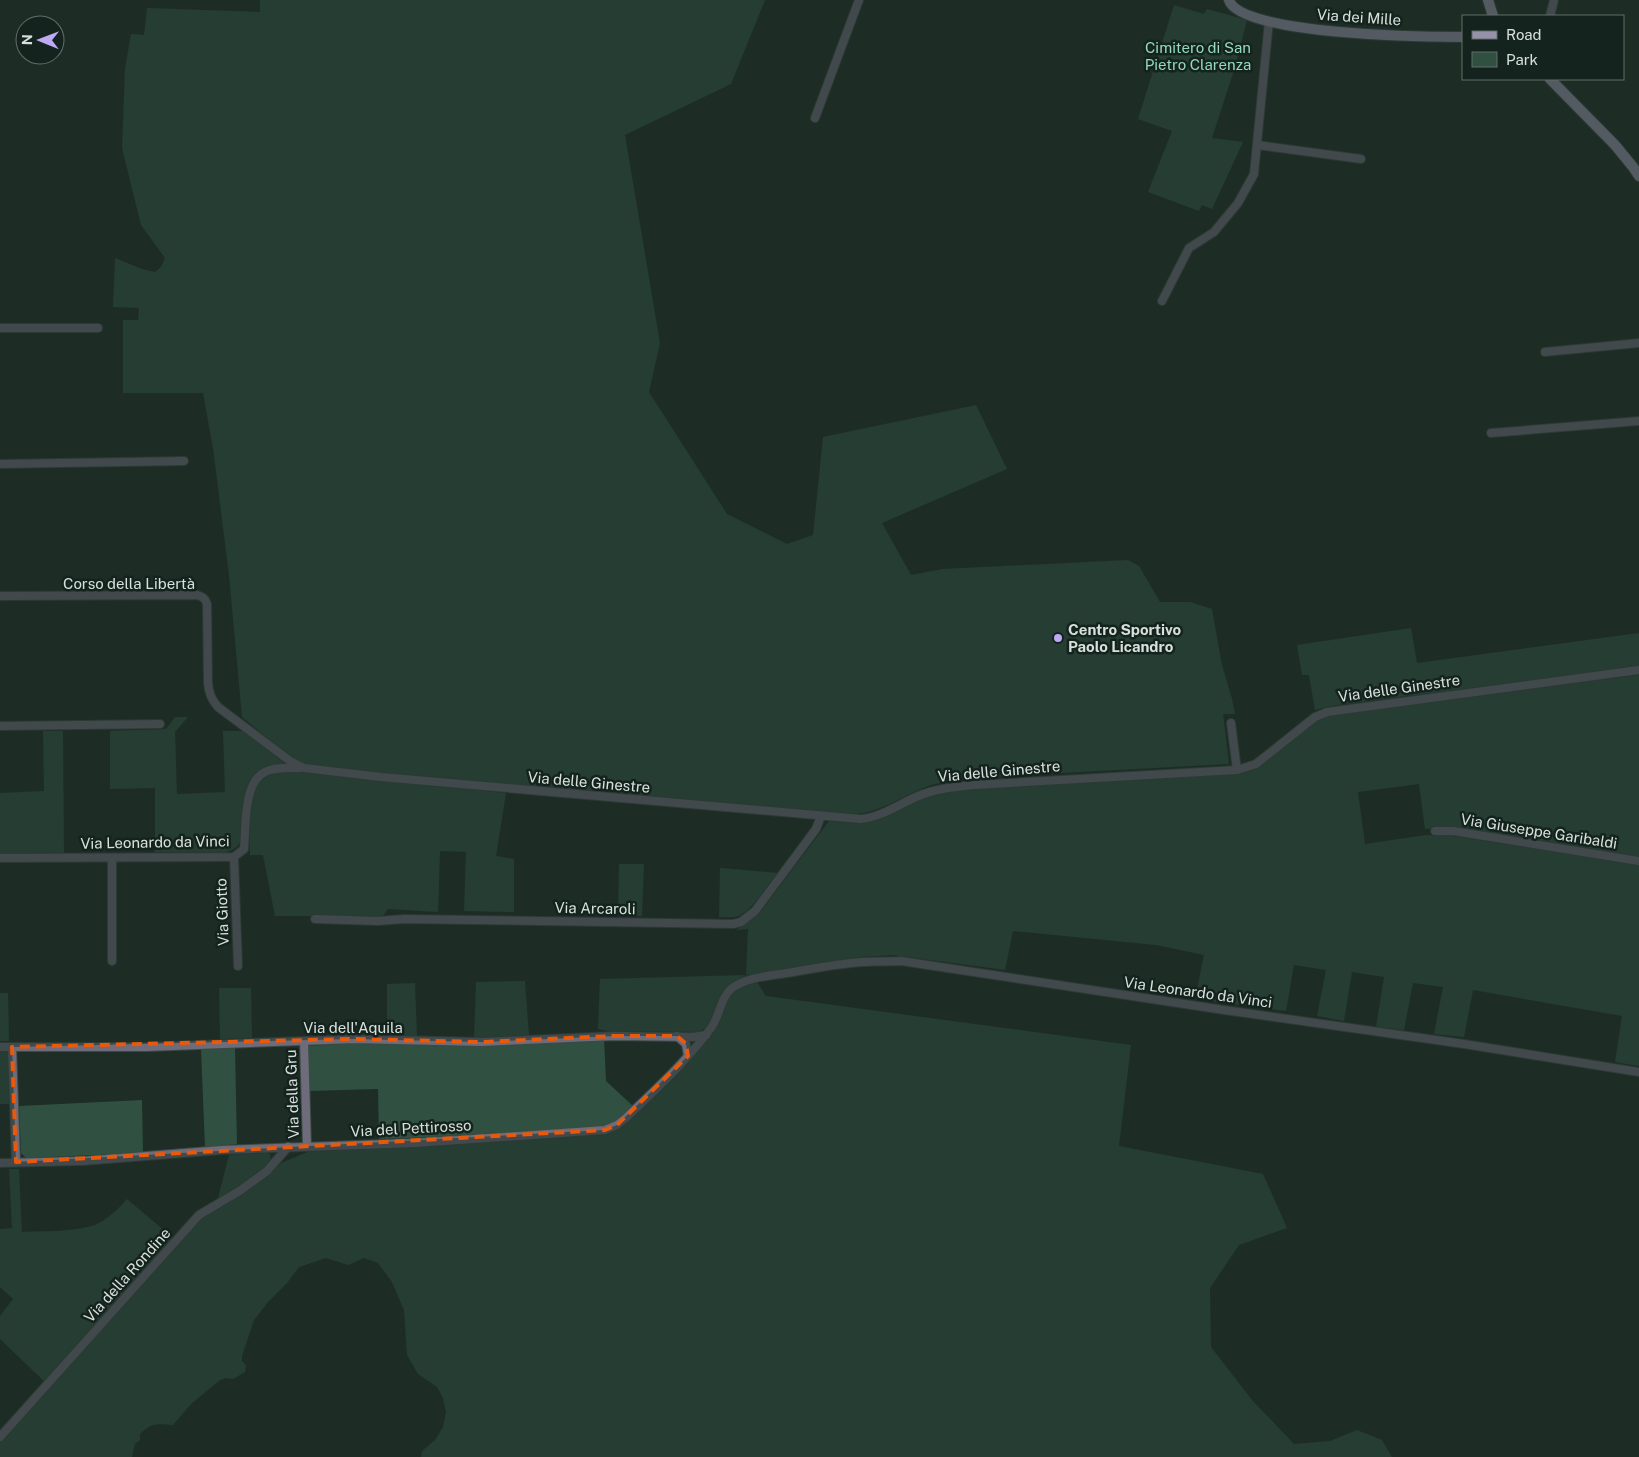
<svg xmlns="http://www.w3.org/2000/svg" width="1639" height="1457" viewBox="0 0 1639 1457" font-family="'Public Sans',sans-serif">
  <rect width="100%" height="100%" fill="#1e2d26"/>
  <g fill="#305042">
    <path d="M 260,0 L 765,0 L 731,84 L 625,135 L 660,343 L 649,392 L 727,514 L 787,544 L 813,535 L 823,437 L 976,405 L 1007,469 L 882,523 L 911,575 L 943,569 L 1128,560 L 1139,566 L 1160,602 L 1190,602 L 1212,609 L 1222,665 L 1232,699 L 1235,714 L 1223,714 L 1229,764 L 970,778 C 954,780 937,782 921,789 C 900,798 879,812 856,814 L 309,766 L 293,759 L 242,717 L 229,575 L 213,448 L 203,393 L 123,393 L 123,320 L 138,320 L 139,308 L 113,307 L 115,258 L 142,269 L 155,272 L 161,267 L 165,258 L 141,225 L 122,148 L 125,69 L 131,34 L 144,35 L 147,8 L 260,12 Z"/>
    <path d="M 1174,5 L 1204,14 L 1207,9 L 1247,20 L 1235,67 L 1212,138 L 1243,142 L 1212,209 L 1202,205 L 1199,211 L 1148,192 L 1172,131 L 1138,119 Z"/>
    <path d="M 1411,628 L 1417,663 L 1639,633 L 1639,666 L 1330,706 L 1315,710 L 1309,675 L 1302,675 L 1297,645 Z"/>
    <path d="M 1639,675 L 1639,857 L 1454,828 L 1425,829 L 1419,784 L 1358,792 L 1365,844 L 1426,835 L 1452,836 L 1639,865 L 1639,1066 L 1615,1062 L 1622,1016 L 1473,990 L 1464,1037 L 1434,1034 L 1443,987 L 1413,983 L 1404,1030 L 1376,1027 L 1384,977 L 1352,972 L 1344,1021 L 1317,1016 L 1326,970 L 1294,965 L 1286,1011 L 1195,999 L 1204,955 L 1156,945 L 1013,931 L 1005,970 L 893,955 L 861,957 L 765,974 L 746,975 L 730,984 L 726,988 L 722,995 L 715,1015 L 707,1027 L 698,1032 L 607,1031 L 598,1029 L 600,979 L 746,975 L 748,929 L 736,930 L 759,914 L 829,821 L 868,823 L 931,795 L 974,789 L 1240,773 C 1275,765 1294,727 1327,716 Z"/>
    <path d="M 175,717 L 188,717 L 175,732 L 177,794 L 225,792 L 223,731 L 245,731 L 285,764 C 249,765 243,790 242,821 C 241,827 242,836 240,841 C 238,848 232,850 225,853 L 155,852 L 155,788 L 110,789 L 110,731 L 166,729 Z"/>
    <path d="M 43,731 L 63,731 L 64,854 L 0,854 L 0,793 L 44,791 Z"/>
    <path d="M 288,771 L 506,793 L 496,856 L 514,859 L 514,912 L 464,911 L 466,852 L 440,851 L 438,912 L 388,909 L 383,916 L 275,916 L 263,855 L 250,855 C 249,835 246,789 265,776 C 271,772 281,772 288,771 Z"/>
    <path d="M 619,864 L 644,864 L 642,916 L 618,915 Z"/>
    <path d="M 720,868 L 778,873 C 768,885 753,909 739,916 C 733,918 725,917 719,917 Z"/>
    <path d="M 525,981 L 529,1035 L 474,1038 L 476,982 Z"/>
    <path d="M 757,982 L 766,996 L 1131,1045 L 1119,1146 L 1263,1174 L 1287,1228 L 1239,1245 L 1210,1288 L 1211,1347 L 1252,1400 L 1294,1444 L 1330,1441 L 1357,1430 L 1382,1440 L 1392,1457 L 421,1457 L 422,1451 L 435,1440 L 443,1427 L 446,1412 L 443,1398 L 437,1387 L 418,1374 L 407,1355 L 404,1310 L 392,1282 L 378,1263 L 364,1258 L 348,1265 L 326,1258 L 299,1267 L 287,1283 L 268,1302 L 254,1320 L 242,1356 L 242,1361 L 246,1365 L 245,1372 L 233,1379 L 226,1378 L 220,1380 L 191,1404 L 173,1425 C 157,1424 152,1422 140,1434 L 140,1440 L 135,1444 L 132,1457 L 0,1457 L 0,1440 L 200,1218 L 270,1173 L 281,1163 L 310,1151 L 603,1133 L 638,1111 L 706,1041 L 718,1024 L 730,996 L 736,990 Z"/>
    <path d="M 415,983 L 417,1038 L 387,1037 L 387,984 Z"/>
    <path d="M 219,988 L 251,988 L 252,1038 L 220,1039 Z"/>
    <path d="M 0,993 L 8,993 L 9,1041 L 0,1041 Z"/>
    <path d="M 604,1039 L 606,1081 L 633,1106 L 619,1120 L 604,1127 L 473,1136 L 379,1139 L 378,1089 L 310,1091 L 308,1046 L 354,1043 Z"/>
    <path d="M 235,1048 L 237,1144 L 205,1148 L 201,1049 Z"/>
    <path d="M 0,1050 L 6,1050 L 8,1055 L 10,1104 L 0,1104 Z"/>
    <path d="M 142,1100 L 143,1153 L 26,1158 L 21,1153 L 19,1106 Z"/>
    <path d="M 267,1153 L 270,1154 C 271,1158 271,1162 269,1166 C 262,1175 229,1192 218,1198 L 229,1155 Z"/>
    <path d="M 9,1169 L 19,1169 L 22,1232 C 42,1231 79,1232 97,1224 C 106,1220 121,1207 127,1199 L 173,1238 L 45,1382 L 0,1339 L 0,1316 L 13,1299 L 0,1287 L 0,1229 L 12,1228 Z"/>
  </g>
  <g fill="none" stroke-linecap="round" stroke-linejoin="round">
    <defs>
      <g id="minor">
        <path d="M 1550,16 L 1554,0"/>
        <path d="M 815,118 L 859,0"/>
        <path d="M 1257,145 L 1361,159"/>
        <path d="M 1162,301 L 1189,248 L 1214,232 L 1238,203 L 1254,174 L 1269,21"/>
        <path d="M 0,328 L 98,328"/>
        <path d="M 1545,352 L 1639,343"/>
        <path d="M 1491,433 L 1639,421"/>
        <path d="M 0,464 L 184,461"/>
        <path d="M 0,596 L 197,595 C 203,597 205,598 207,604 L 208,683 C 209,693 211,699 218,707 L 290,761 L 304,768 L 381,777 L 861,819 C 881,817 898,805 916,797 C 934,789 953,787 973,785 L 1237,770 L 1256,764 L 1315,717 L 1327,712 L 1639,670"/>
        <path d="M 1231,723 L 1237,770"/>
        <path d="M 0,726 L 160,724"/>
        <path d="M 1435,831 L 1453,831 L 1639,861"/>
        <path d="M 234,857 L 238,966"/>
        <path d="M 0,858 L 234,857 L 244,849 C 246,828 243,782 265,772 C 275,767 289,768 300,768"/>
        <path d="M 112,858 L 112,961"/>
        <path d="M 315,919 L 378,921 L 404,919 L 733,924 L 741,922 L 755,911 L 816,829 L 821,816"/>
        <path d="M 677,1036 L 686,1044 L 688,1056"/>
        <path d="M 304,1041 L 307,1146"/>
        <path d="M 0,1047 L 147,1047 L 354,1039 L 482,1042 L 614,1036 L 693,1037 L 706,1035"/>
        <path d="M 12,1047 L 16,1162"/>
        <path d="M 0,1163 L 83,1161 L 222,1150 L 415,1143 L 605,1130 L 617,1125 L 627,1117 C 656,1089 687,1061 711,1028 C 720,1016 720,998 732,988 C 747,977 769,976 787,973 C 806,970 825,966 844,964 C 863,961 882,962 901,961 L 1224,1010 L 1464,1044 L 1639,1072"/>
        <path d="M 0,1437 L 199,1215 L 241,1190 L 267,1171 L 288,1147"/>
      </g>
      <g id="secondary">
        <path d="M 1229,0 C 1239,35 1428,37 1463,37"/>
        <path d="M 1488,0 L 1493,16"/>
        <path d="M 1550,79 L 1615,145 L 1633,167 L 1639,176"/>
      </g>
    </defs>
    <use href="#minor" stroke="#3c4a43" stroke-width="10"/>
    <use href="#secondary" stroke="#3c4a43" stroke-width="12"/>
    <use href="#minor" stroke="#6e6b7a" stroke-width="8"/>
    <use href="#secondary" stroke="#9690a8" stroke-width="10"/>
  </g>
  <path d="M0 0H1639V1457H0ZM 614,1036 L 677,1036 L 686,1044 L 688,1056 L 617,1125 L 605,1130 L 16,1162 L 12,1047 L 354,1039 L 482,1042 Z" fill="#1e2d26" fill-opacity=".55" fill-rule="evenodd"/>
  <path fill="none" stroke="#e8590c" stroke-width="4" stroke-dasharray="10 6" stroke-linejoin="round" d="M 614,1036 L 677,1036 L 686,1044 L 688,1056 L 617,1125 L 605,1130 L 16,1162 L 12,1047 L 354,1039 L 482,1042 Z"/>
  <circle fill="#bea9f4" stroke="#14231d" stroke-width="2" cx="1058" cy="638" r="5"/>
  <g text-anchor="middle" dominant-baseline="central" stroke-width="5" stroke-linejoin="round" paint-order="stroke">
    <g font-size="15" fill="#d7e0dc" stroke="#14231d">
      <text transform="translate(1359 17) rotate(4)">Via dei Mille</text>
      <text x="129" y="583">Corso della Libertà</text>
      <text transform="translate(1399 688) rotate(-8)">Via delle Ginestre</text>
      <text transform="translate(999 771) rotate(-5)">Via delle Ginestre</text>
      <text transform="translate(589 782) rotate(5)">Via delle Ginestre</text>
      <text transform="translate(1539 831) rotate(9)">Via Giuseppe Garibaldi</text>
      <text transform="translate(155 842) rotate(-1)">Via Leonardo da Vinci</text>
      <text transform="translate(595 908) rotate(1)">Via Arcaroli</text>
      <text transform="translate(222 912) rotate(-92)">Via Giotto</text>
      <text transform="translate(1198 992) rotate(8)">Via Leonardo da Vinci</text>
      <text x="353" y="1027">Via dell'Aquila</text>
      <text transform="translate(292 1094) rotate(-92)">Via della Gru</text>
      <text transform="translate(411 1128) rotate(-3)">Via del Pettirosso</text>
      <text transform="translate(127 1275) rotate(-48)">Via della Rondine</text>
    </g>
    <g font-size="15" fill="#94dabb" stroke="#14231d">
      <text x="1198" y="47">Cimitero di San<tspan x="1198" dy="17">Pietro Clarenza</tspan></text>
    </g>
    <g font-size="15" font-weight="bold" fill="#d7e0dc" stroke="#14231d" text-anchor="start">
      <text x="1068" y="629">Centro Sportivo<tspan x="1068" dy="17">Paolo Licandro</tspan></text>
    </g>
  </g>
  <rect x="1462" y="15" width="162" height="65" fill="#14231d" stroke="#626f69"/>
  <rect x="1472" y="31" width="25" height="8" fill="#9690a8" stroke="#626f69"/>
  <text x="1506" y="40" font-size="15" fill="#d7e0dc">Road</text>
  <rect x="1472" y="52" width="25" height="15" fill="#305042" stroke="#626f69"/>
  <text x="1506" y="65" font-size="15" fill="#d7e0dc">Park</text>
  <g transform="translate(40 40) rotate(271)"><circle r="24" fill="#14231d" stroke="#626f69"/>
  <path d="M0-4L9 19L0 12L-9 19Z" fill="#bea9f4"/>
  <text y="-8" font-size="14" font-weight="bold" text-anchor="middle" fill="#d7e0dc">N</text>
  </g>
</svg>
